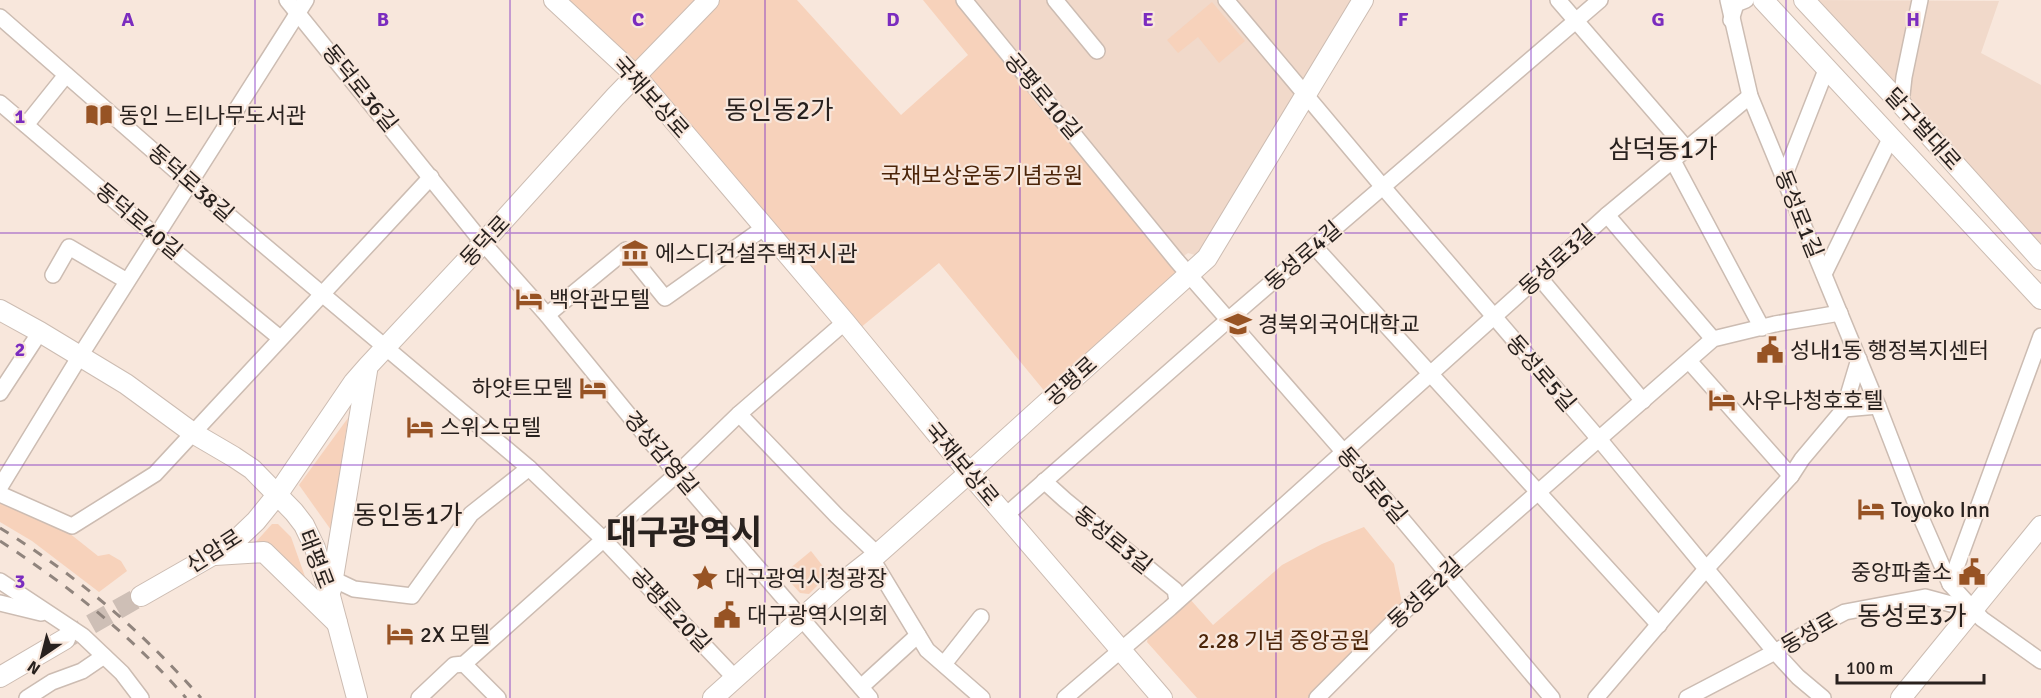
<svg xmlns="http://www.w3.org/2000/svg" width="2041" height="698" viewBox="0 0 2041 698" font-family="Signika,'Noto Sans KR',sans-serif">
  <rect width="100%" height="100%" fill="#f8e7dc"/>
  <g fill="#f1d9ca">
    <path d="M 959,0 L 1363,0 L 1202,257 L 1188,253 L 1177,261 Z"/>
    <path d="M 1803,0 L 1999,1 L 1981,53 L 2041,85 L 2041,260 Z"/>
  </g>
  <g fill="#f7d2bb">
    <path d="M 554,0 L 797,0 L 901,115 L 968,55 L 923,0 L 963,0 L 1191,275 L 1051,399 L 939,263 L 854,333 L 636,76 Z"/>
    <path d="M 1212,2 L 1245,41 L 1219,63 L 1198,37 L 1178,53 L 1167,40 Z"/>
    <path d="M 348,418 L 331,530 L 299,485 Z"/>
    <path d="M 0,502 L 64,529 L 98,556 L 109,554 L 121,561 L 127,571 L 99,592 L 32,541 L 0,522 Z"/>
    <path d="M 272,524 L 278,524 L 291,537 L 308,585 C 292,568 278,544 254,544 Z"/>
    <path d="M 1364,527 L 1394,564 L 1403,608 L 1310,698 L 1197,698 L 1147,642 L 1148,637 L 1179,611 L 1189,598 L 1213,625 L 1282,565 L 1322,544 Z"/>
    <path d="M 811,551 L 829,574 L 809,594 L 800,593 L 783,574 Z"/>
  </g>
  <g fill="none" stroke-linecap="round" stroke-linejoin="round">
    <path stroke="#cebfb6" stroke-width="20" stroke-dasharray="20 10" stroke-linecap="butt" d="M 65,639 L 141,596"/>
    <defs>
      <g id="minor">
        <path d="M 287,0 L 483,243 L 547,315 L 677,474 L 870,698"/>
        <path d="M 964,0 L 1177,261 L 1390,505 L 1552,698"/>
        <path d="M 1055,0 L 1097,51"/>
        <path d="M 1226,0 L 1383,187 L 1599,439 L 1775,652 L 1798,677 L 1823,698"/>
        <path d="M 1558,0 L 1686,148"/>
        <path d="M 1728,0 L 1750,96 L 1878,406 L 1922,520 L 1950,584 L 1982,619 L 2041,661"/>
        <path d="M 0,17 L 190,183 L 529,468 L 603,539 L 735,678"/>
        <path d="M 1731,20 L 1736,4 L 1746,0"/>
        <path d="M 0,103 L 156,236 L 280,338"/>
        <path d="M 1901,104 L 1904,77 L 1920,0"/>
        <path d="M 26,125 L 66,75"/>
        <path d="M 1672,159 L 1762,328"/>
        <path d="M 1784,177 L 1826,70"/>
        <path d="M 1607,215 L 1713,339"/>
        <path d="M 1314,246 L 1659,625"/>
        <path d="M 1824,274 L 1890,139"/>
        <path d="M 53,275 L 69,247 L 127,281"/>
        <path d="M 1539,277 L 1643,401"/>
        <path d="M 547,315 L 626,250 L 665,298 L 765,227"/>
        <path d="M 1689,361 L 1791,476"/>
        <path d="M 0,393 L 40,332"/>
        <path d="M 1844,409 L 1878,406"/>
        <path d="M 739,414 L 845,322"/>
        <path d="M 1044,481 L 1065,500 L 1175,590 L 1177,601"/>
        <path d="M 0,487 L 80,356 L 306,0"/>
        <path d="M 0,494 L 72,526 L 155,474 L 431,177"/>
        <path d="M 1005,516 L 1228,320 L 1600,0"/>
        <path d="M 872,559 L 927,650 L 982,698"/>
        <path d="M 333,579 L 354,589 L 412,596 L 471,514 L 529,468"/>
        <path d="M 0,581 L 83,636 L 122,673 L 141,698"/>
        <path d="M 1950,584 L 2041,336"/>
        <path d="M 0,603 L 41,613"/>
        <path d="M 464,664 L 498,698"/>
        <path d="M 944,664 L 981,617"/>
        <path d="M 861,687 L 918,635"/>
        <path d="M 27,698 L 52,682 L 82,671 L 104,656"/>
        <path d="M 419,698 L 454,665 L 464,664 L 677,474 L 739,414 L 837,516 L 877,554"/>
        <path d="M 1065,698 L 1170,608 L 1607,215 L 1750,96"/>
        <path d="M 1317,698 L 1394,621 L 1447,572 L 1713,339 L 1775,324 L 1840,313"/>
        <path d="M 1596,698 L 1706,569 L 1791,476 L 1802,459 L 1844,409 L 1859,359"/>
        <path d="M 1687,698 L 1775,652 L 1811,630 L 1845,612 L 1925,597 L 1973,610"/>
      </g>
      <g id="major">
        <path d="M 554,0 L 636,76 L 845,322 L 969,473 L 1162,698"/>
        <path d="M 1763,0 L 2041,299"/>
        <path d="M 1804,0 L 1901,104 L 2041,260"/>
        <path d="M 0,310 L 40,332 L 126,384 L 193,433 L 234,457 L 252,469 L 294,512 L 304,525 L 315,548 L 330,596 L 357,698"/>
        <path d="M 215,555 L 264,552 L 337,623"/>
        <path d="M 331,590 L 367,371"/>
        <path d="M 141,596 L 232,544 L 256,521 L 277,495 L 354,382 L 368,366 L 483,243 L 615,97 L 709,0"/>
        <path d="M 0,677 L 65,639"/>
        <path d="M 713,698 L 839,585 L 872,559 L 969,473 L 1207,258 L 1363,0"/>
        <path d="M 1901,698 L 2041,526"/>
      </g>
    </defs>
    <use href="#minor" stroke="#ccbcb2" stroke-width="18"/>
    <use href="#major" stroke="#ccbcb2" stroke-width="22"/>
    <use href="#minor" stroke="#fff" stroke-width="15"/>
    <use href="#major" stroke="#fff" stroke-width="20"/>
    <g stroke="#90847d" stroke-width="3" stroke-dasharray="10 10" stroke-linecap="butt">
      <path d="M 0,528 C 76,575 142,631 201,698"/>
      <path d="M 0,541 C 69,586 132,636 186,698"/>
    </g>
  </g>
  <path fill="none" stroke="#7b2cbf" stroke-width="1.5" stroke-opacity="0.55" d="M 255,0 L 255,698M 510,0 L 510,698M 765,0 L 765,698M 1020,0 L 1020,698M 1276,0 L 1276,698M 1531,0 L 1531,698M 1786,0 L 1786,698M 0,233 L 2041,233M 0,465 L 2041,465"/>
  <defs>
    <symbol id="library-bare" viewBox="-9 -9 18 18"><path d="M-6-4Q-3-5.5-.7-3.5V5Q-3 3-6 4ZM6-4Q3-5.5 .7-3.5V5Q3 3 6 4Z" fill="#975324" stroke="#f8e7dc" stroke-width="2.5" paint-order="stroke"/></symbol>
    <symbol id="museum-bare" viewBox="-9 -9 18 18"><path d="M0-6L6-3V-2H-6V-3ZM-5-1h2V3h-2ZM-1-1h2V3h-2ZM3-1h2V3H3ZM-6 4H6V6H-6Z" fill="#975324" stroke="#f8e7dc" stroke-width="2.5" paint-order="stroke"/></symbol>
    <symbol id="hotel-bare" viewBox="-9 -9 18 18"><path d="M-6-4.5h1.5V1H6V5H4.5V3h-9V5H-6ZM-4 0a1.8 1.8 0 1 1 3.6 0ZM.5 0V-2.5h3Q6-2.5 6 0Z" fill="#975324" stroke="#f8e7dc" stroke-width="2.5" paint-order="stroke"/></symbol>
    <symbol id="university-bare" viewBox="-9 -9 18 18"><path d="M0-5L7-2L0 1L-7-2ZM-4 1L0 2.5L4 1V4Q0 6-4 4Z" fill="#975324" stroke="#f8e7dc" stroke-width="2.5" paint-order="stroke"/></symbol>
    <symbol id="civic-bare" viewBox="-9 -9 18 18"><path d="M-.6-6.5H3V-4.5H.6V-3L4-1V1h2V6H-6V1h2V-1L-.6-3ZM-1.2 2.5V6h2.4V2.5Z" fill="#975324" stroke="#f8e7dc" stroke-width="2.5" paint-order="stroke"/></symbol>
    <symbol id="sight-bare" viewBox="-9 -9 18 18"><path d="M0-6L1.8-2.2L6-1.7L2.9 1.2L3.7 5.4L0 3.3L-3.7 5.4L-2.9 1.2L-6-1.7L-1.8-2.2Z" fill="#975324" stroke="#f8e7dc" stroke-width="2.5" paint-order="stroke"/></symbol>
  </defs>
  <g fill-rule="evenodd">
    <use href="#library-bare" x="80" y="96" width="38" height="38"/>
    <use href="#museum-bare" x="616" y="234" width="38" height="38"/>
    <use href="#hotel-bare" x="510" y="280" width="38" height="38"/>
    <use href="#university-bare" x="1219" y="305" width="38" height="38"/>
    <use href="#civic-bare" x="1751" y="331" width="38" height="38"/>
    <use href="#hotel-bare" x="574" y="369" width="38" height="38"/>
    <use href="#hotel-bare" x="1703" y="381" width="38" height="38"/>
    <use href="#hotel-bare" x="401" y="408" width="38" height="38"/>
    <use href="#hotel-bare" x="1852" y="490" width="38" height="38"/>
    <use href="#civic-bare" x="1953" y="553" width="38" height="38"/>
    <use href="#sight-bare" x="686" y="559" width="38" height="38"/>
    <use href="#civic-bare" x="708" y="596" width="38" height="38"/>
    <use href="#hotel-bare" x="381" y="615" width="38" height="38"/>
  </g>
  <g text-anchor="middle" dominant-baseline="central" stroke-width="4.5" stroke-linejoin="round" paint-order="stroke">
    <g font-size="22" fill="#28211e" stroke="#f8e7dc">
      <text transform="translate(360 88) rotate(51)">동덕로36길</text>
      <text transform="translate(1043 96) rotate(50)">공평로10길</text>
      <text transform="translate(651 97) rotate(48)">국채보상로</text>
      <text transform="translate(1923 129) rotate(48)">달구벌대로</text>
      <text transform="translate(191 183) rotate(41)">동덕로38길</text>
      <text transform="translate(1799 214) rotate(68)">동성로1길</text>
      <text transform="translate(139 221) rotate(40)">동덕로40길</text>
      <text transform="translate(485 241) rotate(-47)">동덕로</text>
      <text transform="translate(1303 256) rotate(-41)">동성로4길</text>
      <text transform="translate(1557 260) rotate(-42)">동성로3길</text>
      <text transform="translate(1541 373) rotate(49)">동성로5길</text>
      <text transform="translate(1071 381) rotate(-42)">공평로</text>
      <text transform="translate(661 453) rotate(50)">경상감영길</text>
      <text transform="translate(962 464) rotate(50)">국채보상로</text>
      <text transform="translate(1372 485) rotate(49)">동성로6길</text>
      <text transform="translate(1113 540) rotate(39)">동성로3길</text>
      <text transform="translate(214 551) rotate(-33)">신암로</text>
      <text transform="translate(316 559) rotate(69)">태평로</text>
      <text transform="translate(1425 593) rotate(-43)">동성로2길</text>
      <text transform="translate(671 610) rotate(47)">공평로20길</text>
      <text transform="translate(1809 633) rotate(-30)">동성로</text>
    </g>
    <g font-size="22" fill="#28211e" stroke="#f8e7dc" text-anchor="start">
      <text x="119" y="115">동인 느티나무도서관</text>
      <text x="655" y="253">에스디건설주택전시관</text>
      <text x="549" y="299">백악관모텔</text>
      <text x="1258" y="324">경북외국어대학교</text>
      <text x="1790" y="350">성내1동 행정복지센터</text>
      <text x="573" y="388" text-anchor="end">하얏트모텔</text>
      <text x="1742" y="400">사우나청호호텔</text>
      <text x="440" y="427">스위스모텔</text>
      <text x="1891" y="509">Toyoko Inn</text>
      <text x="1952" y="572" text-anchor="end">중앙파출소</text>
      <text x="725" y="578">대구광역시청광장</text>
      <text x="747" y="615">대구광역시의회</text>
      <text x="420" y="634">2X 모텔</text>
    </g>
    <g font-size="22" fill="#4b2408" stroke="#f8e7dc">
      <text x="982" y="175">국채보상운동기념공원</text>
      <text x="1284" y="640">2.28 기념 중앙공원</text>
    </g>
    <g font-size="26" fill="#28211e" stroke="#f8e7dc">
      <text x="779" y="111">동인동2가</text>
      <text x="1663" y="150">삼덕동1가</text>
      <text x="408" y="516">동인동1가</text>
      <text x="1912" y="617">동성로3가</text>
    </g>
    <g font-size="34" font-weight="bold" fill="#28211e" stroke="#f8e7dc">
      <text x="684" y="533">대구광역시</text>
    </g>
  </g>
  <g font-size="20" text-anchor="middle" font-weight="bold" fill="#7b2cbf" stroke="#f8e7dc" stroke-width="4.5" stroke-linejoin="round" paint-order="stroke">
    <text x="128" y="26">A</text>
    <text x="383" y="26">B</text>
    <text x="638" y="26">C</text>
    <text x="893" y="26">D</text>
    <text x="1148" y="26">E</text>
    <text x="1403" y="26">F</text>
    <text x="1658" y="26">G</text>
    <text x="1913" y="26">H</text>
    <text x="20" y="123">1</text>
    <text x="20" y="356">2</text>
    <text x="20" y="588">3</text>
  </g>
  <g transform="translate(42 656) rotate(215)" stroke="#f8e7dc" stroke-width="4.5" paint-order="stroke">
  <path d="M0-4.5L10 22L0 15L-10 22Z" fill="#28211e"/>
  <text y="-9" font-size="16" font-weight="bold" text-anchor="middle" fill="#28211e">N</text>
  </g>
  <path d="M1837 674v9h147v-9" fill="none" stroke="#28211e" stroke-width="3"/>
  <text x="1846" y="674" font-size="18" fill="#28211e" stroke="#f8e7dc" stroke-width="4.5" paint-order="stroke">100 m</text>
</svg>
